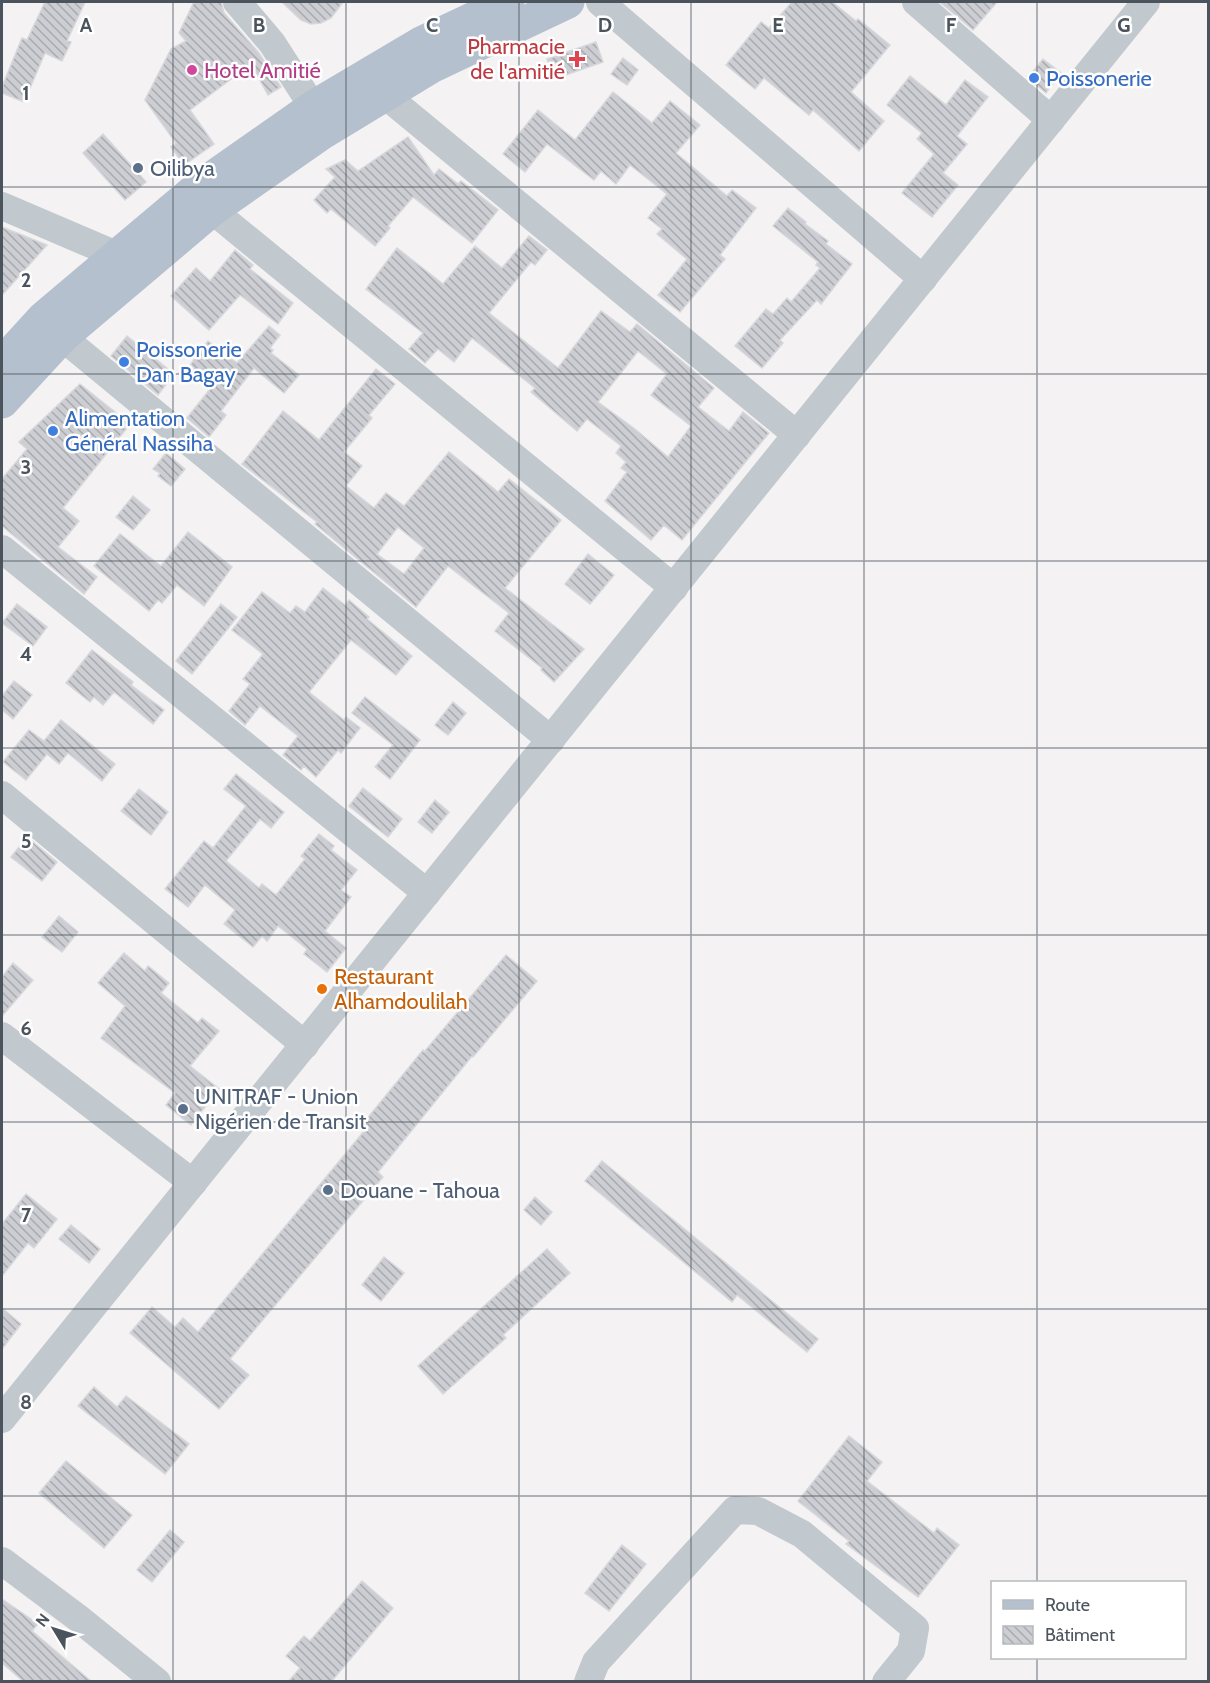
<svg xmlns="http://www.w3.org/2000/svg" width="1210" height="1683" viewBox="0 0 1210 1683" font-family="Cabin,sans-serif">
  <defs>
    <pattern id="building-back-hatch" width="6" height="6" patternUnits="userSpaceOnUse" patternTransform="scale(1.5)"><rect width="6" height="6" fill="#ccced3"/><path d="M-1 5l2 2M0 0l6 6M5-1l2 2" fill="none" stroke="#a8aaae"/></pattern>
  </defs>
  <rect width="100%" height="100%" fill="#f4f2f2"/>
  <g fill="url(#building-back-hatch)" stroke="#d6d8dc" stroke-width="1.5" fill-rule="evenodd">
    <path d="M 45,2 L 85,2 L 67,41 L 71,42 L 62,61 L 45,53 L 24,102 L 2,93 L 2,87 L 22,38 L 27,40 Z"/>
    <path d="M 194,2 L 221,2 L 224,13 L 259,53 L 281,87 L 268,95 L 251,64 L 190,110 L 214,144 L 184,165 L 171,147 L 176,143 L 145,100 L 171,49 L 186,41 L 179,33 Z"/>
    <path d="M 282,2 L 343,2 L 331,18 L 321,23 L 311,24 L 301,20 Z"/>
    <path d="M 792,2 L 832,2 L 856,21 L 858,19 L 890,45 L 851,92 L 884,121 L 859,151 L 813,110 L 809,115 L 764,78 L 755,89 L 726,65 L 761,22 L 769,28 Z"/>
    <path d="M 940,2 L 997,2 L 973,30 Z"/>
    <path d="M 596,42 L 603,62 L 554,79 L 547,59 Z"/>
    <path d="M 623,58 L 638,70 L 627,85 L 611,74 Z"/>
    <path d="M 1043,59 L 1061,73 L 1046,93 L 1028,78 Z"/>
    <path d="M 910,76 L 946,105 L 965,80 L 988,97 L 957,136 L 967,144 L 943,173 L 958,185 L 932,217 L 902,193 L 934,154 L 917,139 L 922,133 L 887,105 Z"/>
    <path d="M 613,92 L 652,123 L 670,101 L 700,125 L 676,153 L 727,196 L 732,190 L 756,208 L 720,255 L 725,259 L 680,312 L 658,295 L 687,259 L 657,234 L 662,229 L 648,218 L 667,194 L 630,165 L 616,184 L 601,171 L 594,180 L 547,144 L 525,172 L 503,154 L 538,110 L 575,140 Z"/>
    <path d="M 103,134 L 146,182 L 125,200 L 83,153 Z"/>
    <path d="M 408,137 L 434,175 L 439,169 L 458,184 L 461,181 L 498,210 L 472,243 L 413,197 L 388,226 L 390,228 L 375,246 L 331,209 L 327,213 L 314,200 L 335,177 L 326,169 L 345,160 L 358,171 Z"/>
    <path d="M 788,208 L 806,222 L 805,224 L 828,241 L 826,244 L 852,264 L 821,304 L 817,300 L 780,340 L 783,343 L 762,368 L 735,346 L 766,309 L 773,314 L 787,298 L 791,302 L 820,268 L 816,265 L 818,262 L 773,226 Z"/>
    <path d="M 2,227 L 47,245 L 2,295 Z"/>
    <path d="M 529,236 L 547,250 L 535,265 L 531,262 L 489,313 L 558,368 L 601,311 L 630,332 L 637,324 L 714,388 L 698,407 L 729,431 L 743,412 L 769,433 L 682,540 L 664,525 L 651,540 L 605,501 L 627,472 L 621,468 L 626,462 L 616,453 L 621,446 L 587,419 L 577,431 L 531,392 L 535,388 L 472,338 L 454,362 L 438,349 L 425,363 L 409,349 L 423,333 L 366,289 L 397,248 L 443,284 L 475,246 L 502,268 ZM 638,351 L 667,374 L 651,395 L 691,426 L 668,457 L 635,429 L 598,402 Z"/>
    <path d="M 235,250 L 253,265 L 250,269 L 293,303 L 278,324 L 240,295 L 209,330 L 171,296 L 196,268 L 210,281 Z"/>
    <path d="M 269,326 L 280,335 L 270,348 L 273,350 L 271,353 L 299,375 L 284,393 L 254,368 L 221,411 L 226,415 L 209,437 L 187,418 L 214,384 L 190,365 L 208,341 L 237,363 Z"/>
    <path d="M 127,336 L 174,374 L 158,395 L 111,356 Z"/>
    <path d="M 376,369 L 395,384 L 369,415 L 372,418 L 344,452 L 362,466 L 346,486 L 374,508 L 386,493 L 404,506 L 449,452 L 498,492 L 509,479 L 561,520 L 505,588 L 584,649 L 554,682 L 541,670 L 542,668 L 495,631 L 509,613 L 448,566 L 416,607 L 315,524 L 317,522 L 242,464 L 283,411 L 319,440 ZM 398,527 L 424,548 L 404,574 L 377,554 Z"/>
    <path d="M 80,384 L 130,424 L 63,508 L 79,521 L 58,547 L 97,577 L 84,594 L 2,526 L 2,479 L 27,449 L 19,442 Z"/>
    <path d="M 166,453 L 185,469 L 171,486 L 158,476 L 160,473 L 153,469 Z"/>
    <path d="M 133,496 L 150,510 L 133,530 L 116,517 Z"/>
    <path d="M 188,532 L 232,567 L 204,606 L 177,585 L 162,603 L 158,600 L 149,611 L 94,566 L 120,534 L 161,566 Z"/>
    <path d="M 588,554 L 614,575 L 590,604 L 565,584 Z"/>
    <path d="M 323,588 L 345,605 L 349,600 L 369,617 L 367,619 L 412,656 L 396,675 L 351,640 L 309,692 L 344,720 L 346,717 L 360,728 L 341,753 L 338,750 L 316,777 L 304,766 L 301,770 L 283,755 L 298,736 L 260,706 L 245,725 L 229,711 L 250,684 L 243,679 L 263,654 L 232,630 L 262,592 L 290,613 L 296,606 L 305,612 Z"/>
    <path d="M 17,604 L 47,627 L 33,646 L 2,623 Z"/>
    <path d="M 221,604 L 237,617 L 192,674 L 176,661 Z"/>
    <path d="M 92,650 L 133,682 L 131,685 L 164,710 L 153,724 L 114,692 L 103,705 L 94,697 L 90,702 L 66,683 Z"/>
    <path d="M 14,681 L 32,695 L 13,719 L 2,710 L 2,696 Z"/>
    <path d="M 365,697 L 420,740 L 390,779 L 375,767 L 393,745 L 352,713 Z"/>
    <path d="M 453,702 L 466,713 L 448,735 L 435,725 Z"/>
    <path d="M 61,720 L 115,764 L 102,781 L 68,753 L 59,764 L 47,754 L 26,780 L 3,762 L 29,730 L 44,741 Z"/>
    <path d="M 236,774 L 284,812 L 271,828 L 260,819 L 226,861 L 259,888 L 262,884 L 276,895 L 305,859 L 301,856 L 319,834 L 334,846 L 331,850 L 357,870 L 341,890 L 351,897 L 325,931 L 346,948 L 327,972 L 304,954 L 307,949 L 278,926 L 267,941 L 262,936 L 253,947 L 224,924 L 235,910 L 205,885 L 188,907 L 165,889 L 204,841 L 213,848 L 246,806 L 224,789 Z"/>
    <path d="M 363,788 L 402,819 L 388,837 L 349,806 Z"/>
    <path d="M 139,789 L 168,812 L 151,835 L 121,811 Z"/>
    <path d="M 435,800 L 449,812 L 432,833 L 418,822 Z"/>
    <path d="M 27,837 L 57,862 L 42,881 L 11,857 Z"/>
    <path d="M 59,916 L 78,932 L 62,952 L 42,937 Z"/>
    <path d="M 124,953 L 145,971 L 148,966 L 169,983 L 161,993 L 198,1023 L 202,1018 L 219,1031 L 190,1066 L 219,1089 L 191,1125 L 166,1105 L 175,1093 L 101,1038 L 125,1006 L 98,983 Z"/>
    <path d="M 506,955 L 537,981 L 473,1057 L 472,1056 L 378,1172 L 383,1177 L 230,1359 L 249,1375 L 219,1409 L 130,1333 L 152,1307 L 175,1327 L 183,1318 L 198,1332 L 365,1130 L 361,1126 L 423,1050 L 424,1052 Z"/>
    <path d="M 13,963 L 33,980 L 2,1016 L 2,977 Z"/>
    <path d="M 602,1161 L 818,1339 L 807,1352 L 737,1295 L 732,1302 L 585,1181 Z"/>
    <path d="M 26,1194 L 57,1219 L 34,1248 L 28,1243 L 2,1276 L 2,1224 Z"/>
    <path d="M 535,1197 L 552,1212 L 541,1225 L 524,1210 Z"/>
    <path d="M 71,1225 L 100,1249 L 89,1263 L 59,1239 Z"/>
    <path d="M 547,1249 L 570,1273 L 503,1335 L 506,1338 L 443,1394 L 418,1366 Z"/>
    <path d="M 384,1257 L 404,1273 L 381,1301 L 362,1285 Z"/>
    <path d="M 2,1308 L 21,1324 L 2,1349 Z"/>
    <path d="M 94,1387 L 117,1407 L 126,1396 L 189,1444 L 165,1474 L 78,1406 Z"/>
    <path d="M 849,1436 L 882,1462 L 867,1481 L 934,1533 L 937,1528 L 959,1545 L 918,1597 L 846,1544 L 849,1541 L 798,1501 Z"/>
    <path d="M 66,1461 L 132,1515 L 104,1548 L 39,1493 Z"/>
    <path d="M 170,1530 L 184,1542 L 152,1582 L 137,1570 Z"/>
    <path d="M 622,1545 L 646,1564 L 609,1611 L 585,1593 Z"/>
    <path d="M 362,1581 L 393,1608 L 331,1682 L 288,1682 L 300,1668 L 286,1656 L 304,1636 L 310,1641 Z"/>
    <path d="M 2,1599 L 38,1624 L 32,1631 L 92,1682 L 24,1682 L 2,1663 Z"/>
  </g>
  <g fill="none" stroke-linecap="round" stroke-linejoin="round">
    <g stroke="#c1c8ce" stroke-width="28">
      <path d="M 237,2 L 272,43 L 313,107"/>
      <path d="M 600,2 L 923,279"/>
      <path d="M 916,2 L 1051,120"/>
      <path d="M 385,95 L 797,435"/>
      <path d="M 2,206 L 119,256"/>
      <path d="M 212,210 L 674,588"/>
      <path d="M 62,337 L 551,740"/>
      <path d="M 2,549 L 427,893"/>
      <path d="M 2,795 L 305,1045"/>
      <path d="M 2,1036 L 193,1183"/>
      <path d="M 2,1419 L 1146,2"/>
      <path d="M 2,1561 L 78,1618 L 157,1682"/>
      <path d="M 588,1682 L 596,1662 L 735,1510 L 758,1511 L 802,1534 L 915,1628 L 911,1651 L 886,1682"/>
    </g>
    <g stroke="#b4c0cd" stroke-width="33">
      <path d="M 2,363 L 43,318 L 196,189 L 313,107 L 421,43 L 508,2"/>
      <path d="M 2,402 L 62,337 L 212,210 L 321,134 L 433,66 L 568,2"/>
    </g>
  </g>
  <path fill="none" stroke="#4b545d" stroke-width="1.5" stroke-opacity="0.55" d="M 173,2 L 173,1682M 346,2 L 346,1682M 519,2 L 519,1682M 691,2 L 691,1682M 864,2 L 864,1682M 1037,2 L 1037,1582M 2,187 L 1208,187M 2,374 L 1208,374M 2,561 L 1208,561M 2,748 L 1208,748M 2,935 L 1208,935M 2,1122 L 1208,1122M 2,1309 L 1208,1309M 2,1496 L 1208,1496M 1037,1658 L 1037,1682"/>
  <path fill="#e0444e" stroke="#fff" stroke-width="2" d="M574 50h6v6h6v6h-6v6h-6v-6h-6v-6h6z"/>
  <circle fill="#d1479c" stroke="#fff" stroke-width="2" cx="192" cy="70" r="6"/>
  <g fill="#3f7fe0" stroke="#fff" stroke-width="2">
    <circle cx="1034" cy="78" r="6"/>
    <circle cx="124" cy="362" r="6"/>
    <circle cx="53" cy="431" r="6"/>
  </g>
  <g fill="#5c6f8a" stroke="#fff" stroke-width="2">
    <circle cx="138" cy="168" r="6"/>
    <circle cx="183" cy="1109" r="6"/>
    <circle cx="328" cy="1190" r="6"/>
  </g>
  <circle fill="#e8710a" stroke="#fff" stroke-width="2" cx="322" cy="989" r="6"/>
  <g text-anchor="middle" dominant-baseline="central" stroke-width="5" stroke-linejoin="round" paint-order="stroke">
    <g font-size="22" fill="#be3a42" stroke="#fff" text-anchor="end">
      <text x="565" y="46">Pharmacie<tspan x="565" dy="25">de l'amitié</tspan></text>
    </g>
    <g font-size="22" fill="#b23c85" stroke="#fff" text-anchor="start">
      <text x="204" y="70">Hotel Amitié</text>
    </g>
    <g font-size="22" fill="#366cbe" stroke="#fff" text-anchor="start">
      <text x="1046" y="78">Poissonerie</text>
      <text x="136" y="349">Poissonerie<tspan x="136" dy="25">Dan Bagay</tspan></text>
      <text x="65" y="418">Alimentation<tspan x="65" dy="25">Général Nassiha</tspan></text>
    </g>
    <g font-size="22" fill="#4e5e75" stroke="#fff" text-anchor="start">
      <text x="150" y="168">Oilibya</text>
      <text x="195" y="1096">UNITRAF - Union<tspan x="195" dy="25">Nigérien de Transit</tspan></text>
      <text x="340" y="1190">Douane - Tahoua</text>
    </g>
    <g font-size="22" fill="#c56008" stroke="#fff" text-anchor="start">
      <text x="334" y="976">Restaurant<tspan x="334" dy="25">Alhamdoulilah</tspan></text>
    </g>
  </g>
  <g font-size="20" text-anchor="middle" font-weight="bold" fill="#4b545d" stroke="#fff" stroke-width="5" stroke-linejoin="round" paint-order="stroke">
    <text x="86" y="32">A</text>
    <text x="259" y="32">B</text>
    <text x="432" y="32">C</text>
    <text x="605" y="32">D</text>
    <text x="778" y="32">E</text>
    <text x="951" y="32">F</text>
    <text x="1124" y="32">G</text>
    <text x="26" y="100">1</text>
    <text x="26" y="287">2</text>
    <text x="26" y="474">3</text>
    <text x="26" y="661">4</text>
    <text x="26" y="848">5</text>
    <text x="26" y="1035">6</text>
    <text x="26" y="1222">7</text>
    <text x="26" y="1409">8</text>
  </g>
  <rect width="1210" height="1683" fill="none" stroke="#4b545d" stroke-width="6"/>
  <rect x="991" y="1581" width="195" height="78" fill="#ffffff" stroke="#b7bbbe" stroke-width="1.5"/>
  <rect x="1003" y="1600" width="30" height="9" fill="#b4c0cd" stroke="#b7bbbe" stroke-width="1.5"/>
  <text x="1045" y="1611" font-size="18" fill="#4b545d">Route</text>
  <rect x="1003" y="1626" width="30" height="18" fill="url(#building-back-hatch)" stroke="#b7bbbe" stroke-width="1.5"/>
  <text x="1045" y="1641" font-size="18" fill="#4b545d">Bâtiment</text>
  <g transform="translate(54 1629) rotate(308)" stroke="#ffffff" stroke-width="4.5" paint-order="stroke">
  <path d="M0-4.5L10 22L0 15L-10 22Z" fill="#4b545d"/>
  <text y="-9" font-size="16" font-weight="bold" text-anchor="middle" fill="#4b545d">N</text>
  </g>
</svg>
